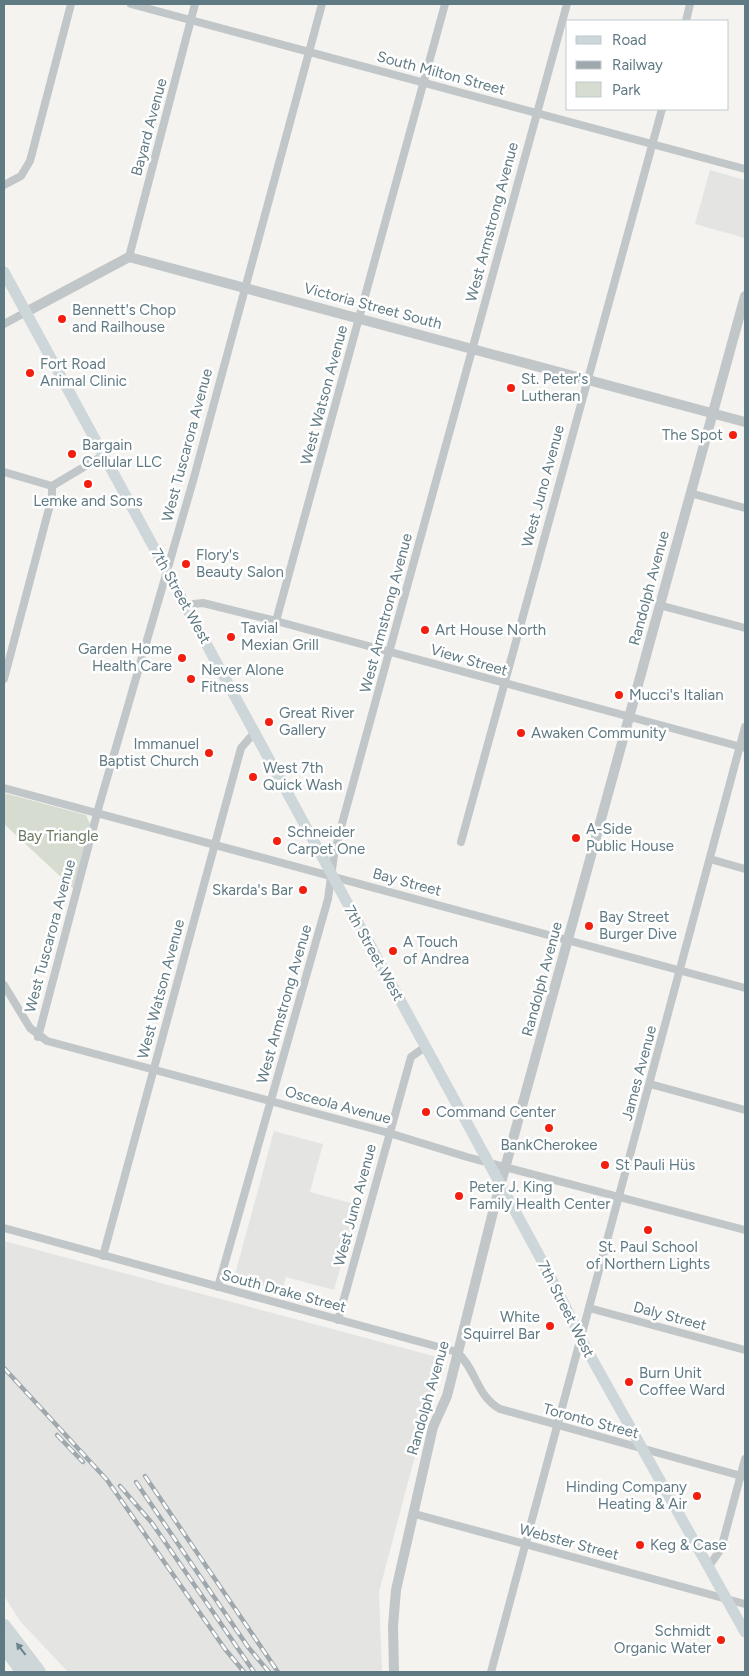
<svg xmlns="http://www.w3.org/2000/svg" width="749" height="1676" viewBox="0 0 749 1676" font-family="Figtree,sans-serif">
  <rect width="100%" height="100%" fill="#f4f3ef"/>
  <g fill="#e4e5e3">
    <path d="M 710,170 L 745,180 L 745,238 L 695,224 Z"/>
    <path d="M 274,1131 L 323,1144 L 310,1192 L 358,1205 L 334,1290 L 286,1277 L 282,1291 L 234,1278 Z"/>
    <path d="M 4,1241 L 441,1358 L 379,1592 L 382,1672 L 68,1672 L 20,1621 L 4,1596 Z"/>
  </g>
  <path fill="#d6dcd0" d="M 4,793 L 86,815 L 90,824 L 75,890 L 4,824 Z"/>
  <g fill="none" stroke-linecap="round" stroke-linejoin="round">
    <g stroke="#c1c6c8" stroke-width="8">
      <path d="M 131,4 L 745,169"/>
      <path d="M 686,21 L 690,4"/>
      <path d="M 4,185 L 21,176 L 30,161 L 71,4"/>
      <path d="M 129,257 L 195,4"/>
      <path d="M 4,324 L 26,312"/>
      <path d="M 4,472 L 52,486 L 104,455"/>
      <path d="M 690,493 L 745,508"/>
      <path d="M 185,605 L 203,603 L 276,621 L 745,748"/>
      <path d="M 659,605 L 745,628"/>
      <path d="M 276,621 L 445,4"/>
      <path d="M 4,679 L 52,497 L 52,486"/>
      <path d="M 4,788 L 745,988"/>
      <path d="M 461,842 L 662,109"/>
      <path d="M 710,859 L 745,869"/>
      <path d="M 4,985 L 30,1028 L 47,1041 L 389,1133 L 467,1157 L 745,1230"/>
      <path d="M 38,1037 L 99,806 L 193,481 L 322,4"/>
      <path d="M 650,1084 L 745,1110"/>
      <path d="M 4,1228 L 457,1352 C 476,1369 477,1397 500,1409 L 745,1477"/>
      <path d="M 103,1256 L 241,748 L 254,733"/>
      <path d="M 218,1287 L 328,899 L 334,855 L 343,820 L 567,4"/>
      <path d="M 589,1308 L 745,1350"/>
      <path d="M 338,1320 L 411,1057 L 425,1047"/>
      <path d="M 415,1514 L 745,1604"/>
      <path d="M 709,1566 L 721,1549 L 745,1459"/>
      <path d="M 491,1672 L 745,727"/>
    </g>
    <g stroke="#c1c6c8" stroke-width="10">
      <path d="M 26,312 L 129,257 L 745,422"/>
      <path d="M 394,1672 L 393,1626 L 396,1590 L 433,1427 L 447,1396 L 494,1208 L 745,296"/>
    </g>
    <path stroke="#cdd6d8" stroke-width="11" d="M 4,272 L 547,1270 L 587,1350 L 745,1632"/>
    <g stroke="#cdd6d8" stroke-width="14">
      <path d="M 4,1626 L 39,1672"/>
      <path d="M 4,1647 L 23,1672"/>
    </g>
    <defs>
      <g id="rail">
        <path d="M 4,1368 L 107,1480 L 225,1649 L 244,1672"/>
        <path d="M 57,1435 L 83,1462"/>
        <path d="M 145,1476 L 278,1672"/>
        <path d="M 136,1482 L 248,1647 L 269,1672"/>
        <path d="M 120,1486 L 152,1523 L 254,1672"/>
      </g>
    </defs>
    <use href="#rail" stroke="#9fa8ac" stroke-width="4.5"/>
    <use href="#rail" stroke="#fff" stroke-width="2.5" stroke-dasharray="8" stroke-linecap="butt"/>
  </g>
  <defs><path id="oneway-solid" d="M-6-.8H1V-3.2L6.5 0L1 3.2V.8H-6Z" transform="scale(1.25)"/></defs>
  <use fill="#6b838c" href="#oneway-solid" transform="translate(21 1649) rotate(-128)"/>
  <g fill="#f41e0f" stroke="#fff" stroke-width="2">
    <circle cx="62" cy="319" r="5"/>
    <circle cx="30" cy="373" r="5"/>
    <circle cx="511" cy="388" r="5"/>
    <circle cx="733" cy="435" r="5"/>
    <circle cx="72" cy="454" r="5"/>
    <circle cx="88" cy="484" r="5"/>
    <circle cx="186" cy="564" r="5"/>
    <circle cx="425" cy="630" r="5"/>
    <circle cx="231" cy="637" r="5"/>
    <circle cx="182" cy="658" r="5"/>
    <circle cx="191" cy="679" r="5"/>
    <circle cx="619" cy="695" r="5"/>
    <circle cx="269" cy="722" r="5"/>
    <circle cx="521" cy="733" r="5"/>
    <circle cx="209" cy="753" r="5"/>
    <circle cx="253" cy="777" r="5"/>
    <circle cx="576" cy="838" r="5"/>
    <circle cx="277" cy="841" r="5"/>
    <circle cx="303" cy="890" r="5"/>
    <circle cx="589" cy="926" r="5"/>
    <circle cx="393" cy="951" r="5"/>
    <circle cx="426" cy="1112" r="5"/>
    <circle cx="549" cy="1128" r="5"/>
    <circle cx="605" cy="1165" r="5"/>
    <circle cx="459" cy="1196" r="5"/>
    <circle cx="648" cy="1230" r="5"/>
    <circle cx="550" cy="1326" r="5"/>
    <circle cx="629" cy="1382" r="5"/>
    <circle cx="697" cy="1496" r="5"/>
    <circle cx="640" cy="1545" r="5"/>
    <circle cx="721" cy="1640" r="5"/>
  </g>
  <g text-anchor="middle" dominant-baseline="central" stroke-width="5" stroke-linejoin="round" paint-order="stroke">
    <g font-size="15" fill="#607a83" stroke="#fff">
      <text transform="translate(441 73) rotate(15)">South Milton Street</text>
      <text transform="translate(149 127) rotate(-75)">Bayard Avenue</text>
      <text transform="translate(492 222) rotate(-75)">West Armstrong Avenue</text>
      <text transform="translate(373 306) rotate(15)">Victoria Street South</text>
      <text transform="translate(324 395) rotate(-75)">West Watson Avenue</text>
      <text transform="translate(187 445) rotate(-75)">West Tuscarora Avenue</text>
      <text transform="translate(543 486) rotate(-75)">West Juno Avenue</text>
      <text transform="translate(649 588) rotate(-75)">Randolph Avenue</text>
      <text transform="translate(181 596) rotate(61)">7th Street West</text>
      <text transform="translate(386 613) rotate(-75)">West Armstrong Avenue</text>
      <text transform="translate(469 660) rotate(16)">View Street</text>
      <text transform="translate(407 882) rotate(15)">Bay Street</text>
      <text transform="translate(50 936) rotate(-75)">West Tuscarora Avenue</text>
      <text transform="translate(374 953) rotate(61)">7th Street West</text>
      <text transform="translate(542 979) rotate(-75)">Randolph Avenue</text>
      <text transform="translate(161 989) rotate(-75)">West Watson Avenue</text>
      <text transform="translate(284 1004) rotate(-74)">West Armstrong Avenue</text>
      <text transform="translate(639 1073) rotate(-75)">James Avenue</text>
      <text transform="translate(338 1105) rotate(15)">Osceola Avenue</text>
      <text transform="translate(355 1205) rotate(-75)">West Juno Avenue</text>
      <text transform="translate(284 1291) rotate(15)">South Drake Street</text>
      <text transform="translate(566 1309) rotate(63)">7th Street West</text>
      <text transform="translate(670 1316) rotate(15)">Daly Street</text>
      <text transform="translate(428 1398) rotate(-74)">Randolph Avenue</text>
      <text transform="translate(591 1421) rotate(15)">Toronto Street</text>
      <text transform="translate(569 1542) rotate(15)">Webster Street</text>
    </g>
    <g font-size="15" fill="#607a83" stroke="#fff" text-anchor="start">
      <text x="72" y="310">Bennett's Chop<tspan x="72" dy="17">and Railhouse</tspan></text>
      <text x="40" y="364">Fort Road<tspan x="40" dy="17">Animal Clinic</tspan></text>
      <text x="521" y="379">St. Peter's<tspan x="521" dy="17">Lutheran</tspan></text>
      <text x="723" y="435" text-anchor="end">The Spot</text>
      <text x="82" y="445">Bargain<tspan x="82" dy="17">Cellular LLC</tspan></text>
      <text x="88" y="501" text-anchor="middle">Lemke and Sons</text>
      <text x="196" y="555">Flory's<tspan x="196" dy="17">Beauty Salon</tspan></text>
      <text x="241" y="628">Tavial<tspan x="241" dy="17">Mexian Grill</tspan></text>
      <text x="435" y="630">Art House North</text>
      <text x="172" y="649" text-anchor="end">Garden Home<tspan x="172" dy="17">Health Care</tspan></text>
      <text x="201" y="670">Never Alone<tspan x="201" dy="17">Fitness</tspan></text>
      <text x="629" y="695">Mucci's Italian</text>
      <text x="279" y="713">Great River<tspan x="279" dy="17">Gallery</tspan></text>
      <text x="531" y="733">Awaken Community</text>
      <text x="199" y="744" text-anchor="end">Immanuel<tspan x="199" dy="17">Baptist Church</tspan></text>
      <text x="263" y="768">West 7th<tspan x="263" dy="17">Quick Wash</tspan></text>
      <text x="586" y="829">A-Side<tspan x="586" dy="17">Public House</tspan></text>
      <text x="287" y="832">Schneider<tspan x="287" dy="17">Carpet One</tspan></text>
      <text x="293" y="890" text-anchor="end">Skarda's Bar</text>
      <text x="599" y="917">Bay Street<tspan x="599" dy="17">Burger Dive</tspan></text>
      <text x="403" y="942">A Touch<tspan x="403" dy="17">of Andrea</tspan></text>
      <text x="436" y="1112">Command Center</text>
      <text x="549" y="1145" text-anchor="middle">BankCherokee</text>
      <text x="615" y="1165">St Pauli Hüs</text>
      <text x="469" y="1187">Peter J. King<tspan x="469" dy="17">Family Health Center</tspan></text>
      <text x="648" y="1247" text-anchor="middle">St. Paul School<tspan x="648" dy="17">of Northern Lights</tspan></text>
      <text x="540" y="1317" text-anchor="end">White<tspan x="540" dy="17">Squirrel Bar</tspan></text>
      <text x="639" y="1373">Burn Unit<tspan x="639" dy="17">Coffee Ward</tspan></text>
      <text x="687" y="1487" text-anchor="end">Hinding Company<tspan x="687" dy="17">Heating &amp; Air</tspan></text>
      <text x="650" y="1545">Keg &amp; Case</text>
      <text x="711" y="1631" text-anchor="end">Schmidt<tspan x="711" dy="17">Organic Water</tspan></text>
    </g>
    <g font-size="15" fill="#697a5f" stroke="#fff">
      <text x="58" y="836">Bay Triangle</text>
    </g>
  </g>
  <rect width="749" height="1676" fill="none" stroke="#607a83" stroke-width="10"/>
  <rect x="566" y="20" width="162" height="90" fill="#ffffff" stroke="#bfcacd"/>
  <rect x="576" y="36" width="25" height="8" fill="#cdd6d8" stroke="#bfcacd"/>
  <text x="612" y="45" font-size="15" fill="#607a83">Road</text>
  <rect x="576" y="61" width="25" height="8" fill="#9fa8ac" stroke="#bfcacd"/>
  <text x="612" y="70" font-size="15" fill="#607a83">Railway</text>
  <rect x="576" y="82" width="25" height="15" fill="#d6dcd0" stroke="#bfcacd"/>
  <text x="612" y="95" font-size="15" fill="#607a83">Park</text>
</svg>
